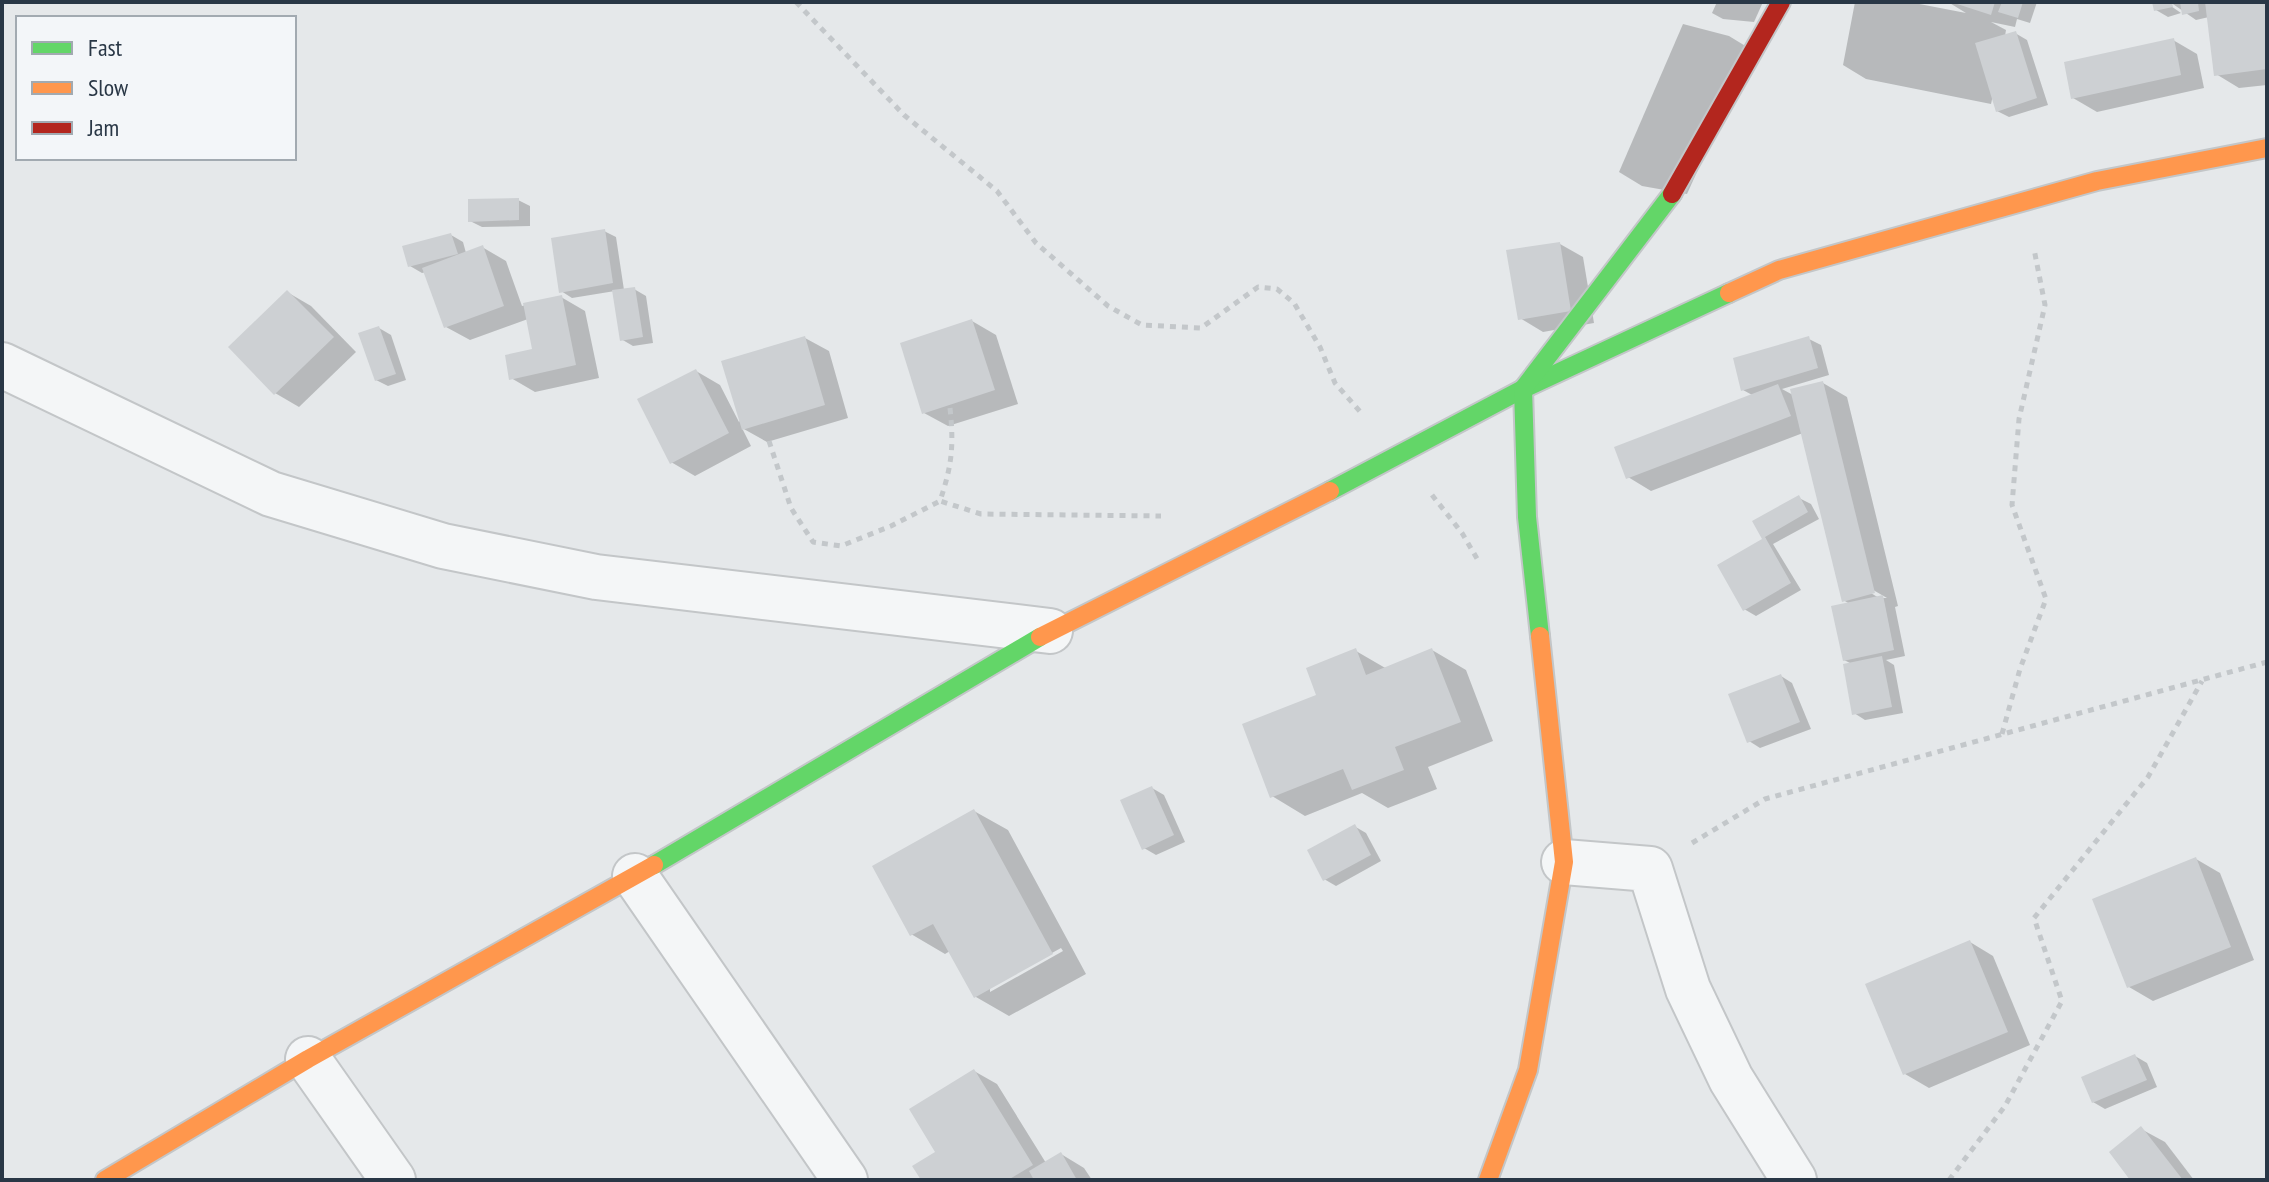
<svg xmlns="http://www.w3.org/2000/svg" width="2269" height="1182" viewBox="0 0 2269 1182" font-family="'PT Sans Narrow',sans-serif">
  <rect width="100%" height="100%" fill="#e5e8ea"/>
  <g fill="#0003" fill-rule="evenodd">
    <path d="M 1717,2 L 1763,2 L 1754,22 L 1723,19 L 1712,13 Z"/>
    <path d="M 1855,2 L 1909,2 L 1966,13 L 1948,2 L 2037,2 L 2030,23 L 2017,19 L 2015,27 L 1991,22 L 2006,30 L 2005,36 L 2015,33 L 2027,40 L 2048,105 L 2009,117 L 1997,111 L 1993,95 L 1991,104 L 1866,79 L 1843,65 Z"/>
    <path d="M 2154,2 L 2165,2 L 2181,13 L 2168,17 L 2156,10 Z"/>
    <path d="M 2170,2 L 2267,2 L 2267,85 L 2239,88 L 2216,74 L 2209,17 L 2196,20 Z"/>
    <path d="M 1683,24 L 1729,36 L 1752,50 L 1687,194 L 1642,186 L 1619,172 Z"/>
    <path d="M 2173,40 L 2197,54 L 2204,88 L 2097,112 L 2073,98 Z"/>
    <path d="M 518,200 L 530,206 L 530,226 L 482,227 L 470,221 Z"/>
    <path d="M 604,231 L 616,237 L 624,290 L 634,289 L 646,296 L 653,343 L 633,346 L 621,339 L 615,291 L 572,298 L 561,291 Z"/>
    <path d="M 451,235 L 463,242 L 466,253 L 482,247 L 506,261 L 522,306 L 561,297 L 585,311 L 599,378 L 535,392 L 511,378 L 534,351 L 528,319 L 470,340 L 446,327 L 426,272 L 422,273 L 410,266 Z"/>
    <path d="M 1560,244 L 1583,257 L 1594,323 L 1543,332 L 1520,318 Z"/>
    <path d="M 287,292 L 311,306 L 356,352 L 299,407 L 275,393 Z"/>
    <path d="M 972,321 L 996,335 L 1018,404 L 948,426 L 924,413 Z"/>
    <path d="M 379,328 L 391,335 L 406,380 L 388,386 L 376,380 Z"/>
    <path d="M 805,338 L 829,351 L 848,418 L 767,442 L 742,428 L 751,446 L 695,476 L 671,462 L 696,371 L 720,385 L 739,422 Z"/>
    <path d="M 1809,339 L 1821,345 L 1829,375 L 1782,389 L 1793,395 L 1823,383 L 1847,397 L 1898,606 L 1895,607 L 1905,656 L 1886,660 L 1894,665 L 1903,713 L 1865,720 L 1854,713 L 1852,664 L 1844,660 L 1850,604 L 1843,600 L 1803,433 L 1651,491 L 1628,477 L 1754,396 L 1743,390 ZM 1868,587 L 1887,598 L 1879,598 L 1866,590 Z"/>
    <path d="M 1799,498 L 1811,504 L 1819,519 L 1773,544 L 1801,590 L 1756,616 L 1744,609 L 1719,566 L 1766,539 L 1763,537 Z"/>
    <path d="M 1432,650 L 1466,670 L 1493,741 L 1428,767 L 1437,789 L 1388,808 L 1362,793 L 1305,816 L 1272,796 L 1319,696 L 1356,651 L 1387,669 Z"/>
    <path d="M 1781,676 L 1792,683 L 1811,729 L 1760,748 L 1749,741 Z"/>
    <path d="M 1152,788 L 1164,795 L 1185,842 L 1156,855 L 1144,848 Z"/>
    <path d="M 974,811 L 1008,830 L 1086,974 L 1009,1016 L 976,997 L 950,951 L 945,954 L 911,934 ZM 1061,948 L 1063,951 L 990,992 L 990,987 Z"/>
    <path d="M 1354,826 L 1366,833 L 1381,861 L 1336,886 L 1324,879 Z"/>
    <path d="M 2196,859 L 2220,873 L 2254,960 L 2153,1001 L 2129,987 Z"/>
    <path d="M 1970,942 L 1993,956 L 2030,1045 L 1929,1088 L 1905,1074 Z"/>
    <path d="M 2135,1056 L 2147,1063 L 2157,1087 L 2105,1109 L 2093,1102 Z"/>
    <path d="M 974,1071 L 997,1084 L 1046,1163 L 1061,1154 L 1084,1168 L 1092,1180 L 923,1180 L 938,1152 Z"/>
    <path d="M 2141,1129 L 2165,1142 L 2194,1180 L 2133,1180 Z"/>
  </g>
  <g fill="#cdd0d3">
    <path d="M 1951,2 L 1995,2 L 1991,15 Z"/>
    <path d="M 2002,2 L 2023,2 L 2018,18 L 1998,12 Z"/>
    <path d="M 2152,2 L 2172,2 L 2173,7 L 2154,11 Z"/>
    <path d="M 2180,2 L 2198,2 L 2199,11 L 2182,15 Z"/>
    <path d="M 2205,2 L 2267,2 L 2267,69 L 2214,76 Z"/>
    <path d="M 2016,31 L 2037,98 L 1996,112 L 1975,43 Z"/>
    <path d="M 2174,38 L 2181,75 L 2071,99 L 2064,62 Z"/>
    <path d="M 519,198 L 519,220 L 468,222 L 468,199 Z"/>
    <path d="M 605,229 L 613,283 L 559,293 L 551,238 Z"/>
    <path d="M 451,233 L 458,254 L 408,267 L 402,246 Z"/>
    <path d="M 1560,242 L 1571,311 L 1518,320 L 1506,250 Z"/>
    <path d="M 483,245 L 504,306 L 444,328 L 422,268 Z"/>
    <path d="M 635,287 L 643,337 L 620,341 L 612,290 Z"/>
    <path d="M 287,290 L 334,337 L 274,395 L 228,347 Z"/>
    <path d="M 562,295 L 576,365 L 509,380 L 505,355 L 532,349 L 523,303 Z"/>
    <path d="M 972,319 L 995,390 L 922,414 L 900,343 Z"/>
    <path d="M 379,326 L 396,374 L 375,381 L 358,333 Z"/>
    <path d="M 805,336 L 825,405 L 742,430 L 721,361 Z"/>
    <path d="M 1809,336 L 1818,368 L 1741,391 L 1733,358 Z"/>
    <path d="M 696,369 L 729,433 L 670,464 L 637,399 Z"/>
    <path d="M 1823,381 L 1875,593 L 1842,602 L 1790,389 Z"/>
    <path d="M 1778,384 L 1791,416 L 1626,479 L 1614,447 Z"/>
    <path d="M 1799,495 L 1808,512 L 1765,537 L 1791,583 L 1743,611 L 1717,565 L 1762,539 L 1752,521 Z"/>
    <path d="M 1883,595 L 1894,650 L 1843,661 L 1831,606 Z"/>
    <path d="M 1356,648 L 1366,675 L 1432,648 L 1461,722 L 1395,747 L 1404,770 L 1352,790 L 1343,769 L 1270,798 L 1242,724 L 1316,695 L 1306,668 Z"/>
    <path d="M 1882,656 L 1892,707 L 1852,715 L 1843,664 Z"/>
    <path d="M 1781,674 L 1800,722 L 1747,743 L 1728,694 Z"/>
    <path d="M 1152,786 L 1174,835 L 1142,850 L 1120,800 Z"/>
    <path d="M 974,809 L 1053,954 L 974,998 L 933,924 L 910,936 L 872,866 Z"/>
    <path d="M 1355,824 L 1371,855 L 1323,881 L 1307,850 Z"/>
    <path d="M 2196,857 L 2231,947 L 2127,988 L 2092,899 Z"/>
    <path d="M 1970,940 L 2008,1032 L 1903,1075 L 1865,984 Z"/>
    <path d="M 2135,1054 L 2147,1080 L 2092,1103 L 2081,1077 Z"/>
    <path d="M 974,1069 L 1033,1165 L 1008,1180 L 921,1180 L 912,1166 L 935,1152 L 909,1109 Z"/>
    <path d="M 2141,1126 L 2183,1180 L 2130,1180 L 2109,1152 Z"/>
    <path d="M 1061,1152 L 1077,1180 L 1034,1180 L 1029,1171 Z"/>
  </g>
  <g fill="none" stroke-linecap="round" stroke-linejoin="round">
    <defs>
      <g id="street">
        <path d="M 2,365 L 271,494 L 443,546 L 596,577 L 1050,631"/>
        <path d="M 1564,862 L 1650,869 L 1688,989 L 1731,1079 L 1794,1180"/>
        <path d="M 635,876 L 845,1180"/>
        <path d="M 308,1059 L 393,1180"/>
      </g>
      <g id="fast">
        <path d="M 1330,491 L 1523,389 L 1729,293"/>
        <path d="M 1540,636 L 1527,517 L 1523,389 L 1672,194"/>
        <path d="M 654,865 L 1040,637"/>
      </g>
      <g id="slow">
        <path d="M 1729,293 L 1779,270 L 2097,181 L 2267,148"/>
        <path d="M 1040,637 L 1330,491"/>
        <path d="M 105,1180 L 308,1059 L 654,865"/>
        <path d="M 1488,1180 L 1528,1070 L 1564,862 L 1540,636"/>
      </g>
      <path id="jam" d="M 1672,194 L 1781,2"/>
    </defs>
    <use href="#street" stroke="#c3c6c8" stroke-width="48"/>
    <use href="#fast" stroke="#c3c6c8" stroke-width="22"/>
    <use href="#slow" stroke="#c3c6c8" stroke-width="22"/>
    <use href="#jam" stroke="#c3c6c8" stroke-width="22"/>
    <g stroke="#c3c7ca" stroke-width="5" stroke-dasharray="6 6" stroke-linecap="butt">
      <path d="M 796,2 L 904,115 L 997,191 L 1036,243 L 1108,306 L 1142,325 L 1201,328 L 1258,287 L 1277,289 L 1294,303 L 1320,347 L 1335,383 L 1363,415"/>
      <path d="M 950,408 C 954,446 952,465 940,501 L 981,514 L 1161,516"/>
      <path d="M 769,441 L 791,508 L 813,542 L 841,546 L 891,526 L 940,501"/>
      <path d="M 1432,495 L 1462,533 L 1479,562"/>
      <path d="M 2002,734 L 2020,669 L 2046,599 L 2012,505 L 2019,419 L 2045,305 L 2034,249"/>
      <path d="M 1692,843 L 1765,799 L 2267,662"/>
      <path d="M 1949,1180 L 2005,1106 L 2062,1001 L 2034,918 L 2148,777 L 2202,681"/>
    </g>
    <use href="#street" stroke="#f4f6f7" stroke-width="44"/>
    <use href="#fast" stroke="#63d668" stroke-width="18"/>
    <use href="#slow" stroke="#ff974d" stroke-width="18"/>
    <use href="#jam" stroke="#b3261e" stroke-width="18"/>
  </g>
  <rect width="2269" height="1182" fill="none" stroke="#293746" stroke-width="8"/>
  <rect x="16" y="16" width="280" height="144" fill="#f3f6f9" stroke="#a2aab1" stroke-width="2"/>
  <rect x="32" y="42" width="40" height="12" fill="#63d668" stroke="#a2aab1" stroke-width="2"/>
  <text x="88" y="56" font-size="24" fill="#293746">Fast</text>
  <rect x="32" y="82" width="40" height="12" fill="#ff974d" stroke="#a2aab1" stroke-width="2"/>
  <text x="88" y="96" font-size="24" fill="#293746">Slow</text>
  <rect x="32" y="122" width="40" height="12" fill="#b3261e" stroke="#a2aab1" stroke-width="2"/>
  <text x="88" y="136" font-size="24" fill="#293746">Jam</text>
</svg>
